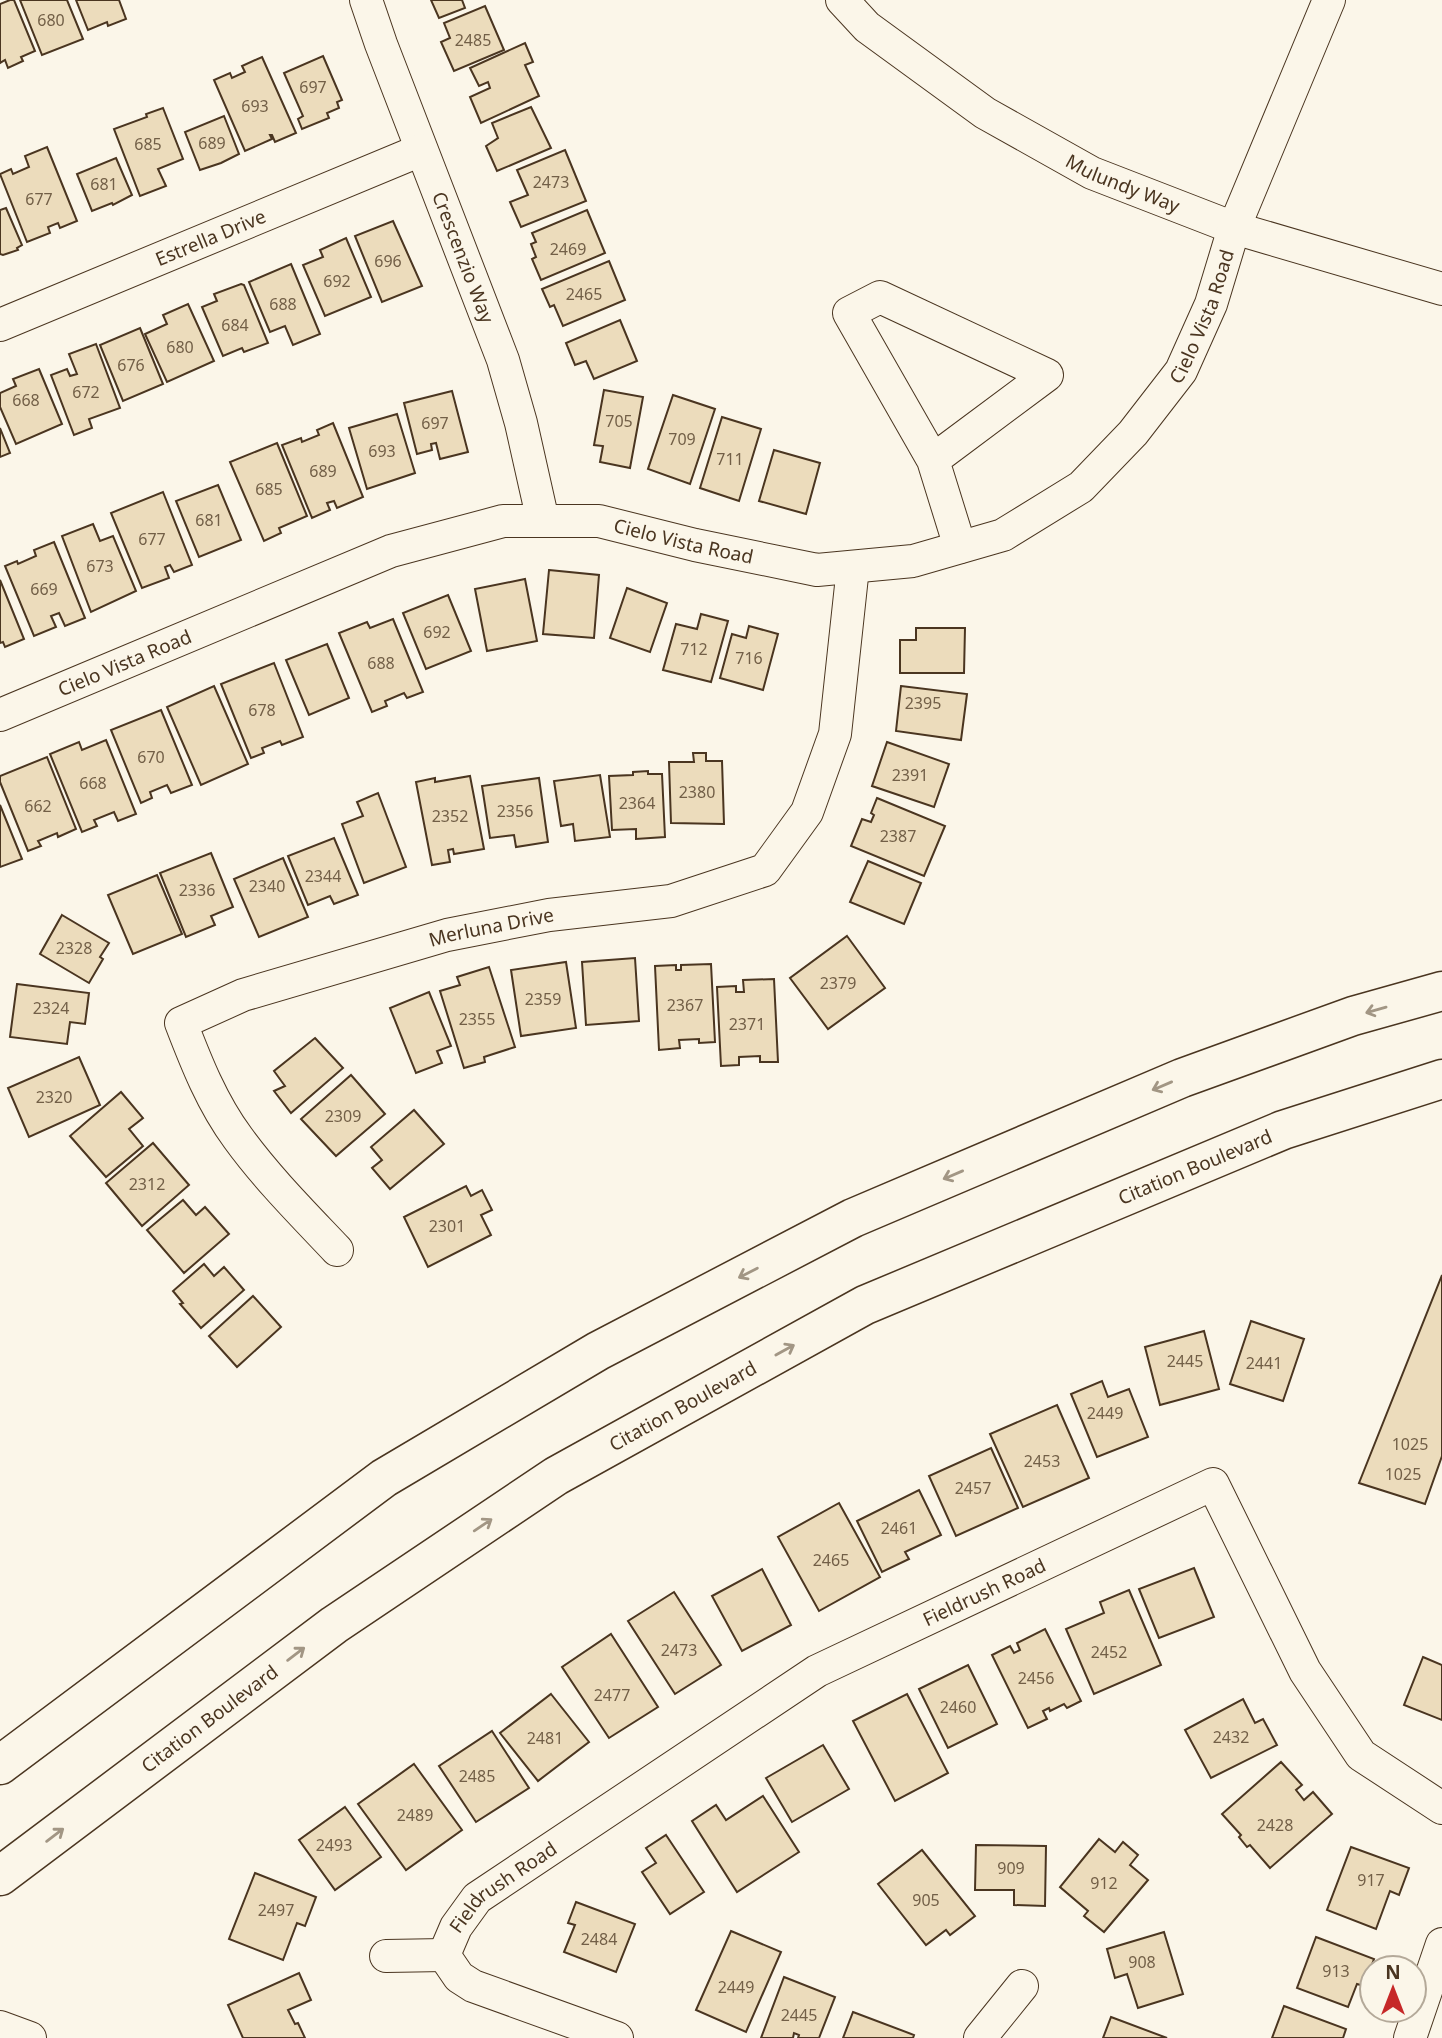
<svg xmlns="http://www.w3.org/2000/svg" width="1442" height="2038" viewBox="0 0 1442 2038" font-family="'Noto Sans',sans-serif">
  <rect width="100%" height="100%" fill="#fbf6e9"/>
  <g fill="#ecdcbc" stroke="#4a3520" stroke-width="2">
    <path d="M 10,0 L 14,0 L 35,51 L 21,57 L 23,61 L 8,68 L 5,60 L 0,63 L 0,4 Z"/>
    <path d="M 20,0 L 67,0 L 83,39 L 42,55 Z"/>
    <path d="M 76,0 L 119,0 L 126,19 L 108,26 L 107,22 L 88,30 Z"/>
    <path d="M 431,0 L 462,0 L 465,8 L 439,18 Z"/>
    <path d="M 485,6 L 504,50 L 454,71 L 441,42 L 450,38 L 444,23 Z"/>
    <path d="M 525,43 L 533,62 L 525,65 L 539,96 L 481,123 L 470,97 L 490,88 L 488,82 L 479,86 L 470,68 Z"/>
    <path d="M 323,56 L 342,100 L 337,102 L 339,108 L 327,113 L 329,118 L 302,129 L 298,119 L 303,116 L 284,73 Z"/>
    <path d="M 262,57 L 296,133 L 275,142 L 272,135 L 270,135 L 272,139 L 245,151 L 214,80 L 230,73 L 232,78 L 245,72 L 242,66 Z"/>
    <path d="M 531,107 L 551,148 L 497,171 L 486,146 L 498,138 L 492,123 Z"/>
    <path d="M 163,108 L 183,159 L 158,169 L 166,186 L 140,196 L 114,129 L 147,117 L 146,114 Z"/>
    <path d="M 224,116 L 239,154 L 221,163 L 200,170 L 185,132 Z"/>
    <path d="M 47,147 L 77,221 L 60,228 L 58,223 L 48,227 L 50,233 L 27,242 L 0,174 L 11,169 L 13,174 L 29,167 L 25,156 Z"/>
    <path d="M 565,150 L 586,201 L 521,227 L 510,202 L 528,195 L 517,170 Z"/>
    <path d="M 116,158 L 132,195 L 113,205 L 112,203 L 92,211 L 77,174 Z"/>
    <path d="M 6,208 L 22,245 L 17,248 L 18,250 L 3,255 L 0,254 L 0,210 Z"/>
    <path d="M 587,210 L 605,253 L 541,280 L 532,259 L 536,257 L 531,244 L 536,242 L 532,233 Z"/>
    <path d="M 393,221 L 422,286 L 382,302 L 355,236 Z"/>
    <path d="M 346,238 L 371,297 L 325,316 L 303,265 L 323,257 L 320,250 Z"/>
    <path d="M 609,261 L 625,300 L 563,326 L 554,305 L 550,307 L 542,289 Z"/>
    <path d="M 291,264 L 320,334 L 293,345 L 285,326 L 270,332 L 249,282 Z"/>
    <path d="M 241,284 L 244,285 L 268,343 L 244,352 L 242,348 L 223,356 L 202,307 L 217,301 L 214,294 Z"/>
    <path d="M 188,304 L 214,361 L 167,382 L 145,334 L 167,324 L 163,315 Z"/>
    <path d="M 620,320 L 637,361 L 594,379 L 586,361 L 575,365 L 566,343 Z"/>
    <path d="M 140,328 L 163,384 L 123,401 L 100,345 Z"/>
    <path d="M 96,344 L 120,408 L 89,419 L 92,428 L 74,435 L 51,375 L 67,369 L 70,376 L 77,374 L 69,354 Z"/>
    <path d="M 39,369 L 62,424 L 16,444 L 0,407 L 0,393 L 16,386 L 13,379 Z"/>
    <path d="M 604,390 L 643,397 L 630,468 L 600,462 L 603,446 L 594,445 Z"/>
    <path d="M 452,391 L 468,452 L 440,459 L 436,443 L 431,444 L 432,450 L 417,454 L 404,403 Z"/>
    <path d="M 673,395 L 715,409 L 690,484 L 648,469 Z"/>
    <path d="M 397,414 L 415,473 L 367,489 L 349,428 Z"/>
    <path d="M 722,417 L 761,429 L 739,501 L 700,488 Z"/>
    <path d="M 333,423 L 363,497 L 337,508 L 334,501 L 327,503 L 330,510 L 312,518 L 282,445 L 301,438 L 302,442 L 319,435 L 317,430 Z"/>
    <path d="M 0,428 L 10,453 L 0,457 Z"/>
    <path d="M 277,443 L 307,516 L 279,528 L 281,533 L 264,541 L 230,462 Z"/>
    <path d="M 774,450 L 820,463 L 806,514 L 759,501 Z"/>
    <path d="M 218,485 L 241,540 L 199,557 L 176,501 Z"/>
    <path d="M 163,492 L 192,565 L 174,572 L 170,565 L 165,567 L 169,578 L 142,588 L 111,513 Z"/>
    <path d="M 93,524 L 100,541 L 113,536 L 136,591 L 91,612 L 62,536 Z"/>
    <path d="M 54,542 L 85,618 L 65,626 L 59,613 L 51,616 L 56,627 L 34,636 L 5,566 L 17,561 L 18,564 L 36,556 L 34,550 Z"/>
    <path d="M 549,570 L 599,575 L 594,638 L 543,634 Z"/>
    <path d="M 525,579 L 537,641 L 487,651 L 475,589 Z"/>
    <path d="M 0,580 L 24,639 L 5,647 L 3,642 L 0,643 Z"/>
    <path d="M 627,588 L 667,603 L 650,652 L 610,638 Z"/>
    <path d="M 448,595 L 471,651 L 426,669 L 403,613 Z"/>
    <path d="M 701,614 L 728,621 L 711,682 L 663,670 L 676,624 L 697,629 Z"/>
    <path d="M 393,619 L 423,692 L 407,698 L 404,693 L 385,701 L 387,706 L 372,712 L 339,633 L 367,622 L 370,628 Z"/>
    <path d="M 749,626 L 778,634 L 763,690 L 720,678 L 732,634 L 746,638 Z"/>
    <path d="M 916,628 L 965,628 L 964,673 L 900,673 L 900,640 L 916,640 Z"/>
    <path d="M 327,644 L 349,698 L 309,715 L 286,660 Z"/>
    <path d="M 274,663 L 303,737 L 282,745 L 280,741 L 262,748 L 264,753 L 251,758 L 221,684 Z"/>
    <path d="M 214,686 L 248,764 L 201,785 L 167,707 Z"/>
    <path d="M 901,686 L 967,694 L 961,740 L 896,731 Z"/>
    <path d="M 161,710 L 192,785 L 171,793 L 167,785 L 150,792 L 152,798 L 141,803 L 111,730 Z"/>
    <path d="M 106,740 L 136,814 L 118,821 L 114,812 L 94,820 L 97,826 L 82,832 L 50,754 L 79,742 L 82,750 Z"/>
    <path d="M 887,742 L 949,764 L 934,807 L 872,786 Z"/>
    <path d="M 693,753 L 706,753 L 706,761 L 722,761 L 724,824 L 671,823 L 669,762 L 694,762 Z"/>
    <path d="M 47,757 L 76,829 L 58,837 L 57,833 L 38,841 L 41,846 L 28,851 L 0,782 L 0,776 Z"/>
    <path d="M 648,771 L 648,774 L 662,774 L 665,837 L 636,839 L 636,829 L 612,830 L 609,776 L 633,775 L 633,772 Z"/>
    <path d="M 600,775 L 610,837 L 575,841 L 573,824 L 561,826 L 554,781 Z"/>
    <path d="M 470,776 L 484,849 L 454,854 L 453,849 L 448,850 L 450,862 L 432,865 L 416,782 L 435,778 L 435,782 Z"/>
    <path d="M 539,778 L 548,842 L 516,847 L 514,835 L 490,838 L 482,786 Z"/>
    <path d="M 378,793 L 406,867 L 364,883 L 342,824 L 363,816 L 357,802 Z"/>
    <path d="M 877,798 L 945,826 L 924,876 L 851,846 L 862,819 L 871,822 L 874,815 L 871,813 Z"/>
    <path d="M 0,805 L 22,859 L 0,867 Z"/>
    <path d="M 334,838 L 358,895 L 334,904 L 330,896 L 308,905 L 288,856 Z"/>
    <path d="M 211,853 L 233,907 L 211,916 L 215,925 L 186,937 L 160,873 Z"/>
    <path d="M 283,858 L 308,917 L 259,937 L 234,879 Z"/>
    <path d="M 868,861 L 921,883 L 904,924 L 850,902 Z"/>
    <path d="M 157,875 L 182,934 L 133,954 L 108,895 Z"/>
    <path d="M 62,915 L 109,943 L 100,957 L 103,959 L 89,983 L 40,954 Z"/>
    <path d="M 847,936 L 885,988 L 828,1029 L 790,978 Z"/>
    <path d="M 635,958 L 639,1021 L 586,1025 L 582,962 Z"/>
    <path d="M 566,962 L 576,1028 L 521,1036 L 511,970 Z"/>
    <path d="M 711,964 L 715,1042 L 699,1043 L 699,1039 L 679,1040 L 680,1048 L 659,1050 L 655,966 L 676,965 L 676,970 L 681,970 L 681,965 Z"/>
    <path d="M 489,967 L 515,1047 L 484,1057 L 485,1062 L 464,1068 L 440,991 L 460,985 L 457,977 Z"/>
    <path d="M 774,979 L 778,1062 L 760,1062 L 760,1056 L 739,1057 L 739,1065 L 721,1066 L 717,987 L 736,986 L 736,992 L 744,992 L 743,980 Z"/>
    <path d="M 17,984 L 89,993 L 85,1024 L 70,1022 L 67,1044 L 10,1037 Z"/>
    <path d="M 429,992 L 451,1046 L 437,1051 L 442,1063 L 416,1073 L 390,1008 Z"/>
    <path d="M 315,1038 L 343,1068 L 291,1113 L 274,1091 L 285,1086 L 274,1071 Z"/>
    <path d="M 79,1057 L 100,1105 L 29,1137 L 8,1088 Z"/>
    <path d="M 351,1075 L 385,1114 L 336,1156 L 301,1119 Z"/>
    <path d="M 121,1092 L 143,1118 L 129,1129 L 143,1146 L 106,1177 L 70,1136 Z"/>
    <path d="M 414,1110 L 444,1144 L 390,1189 L 372,1168 L 382,1160 L 371,1147 Z"/>
    <path d="M 153,1143 L 189,1185 L 142,1226 L 106,1183 Z"/>
    <path d="M 466,1186 L 471,1196 L 482,1190 L 492,1210 L 481,1215 L 491,1235 L 428,1267 L 404,1217 Z"/>
    <path d="M 183,1200 L 196,1215 L 205,1207 L 229,1234 L 184,1273 L 147,1230 Z"/>
    <path d="M 204,1264 L 214,1276 L 224,1267 L 244,1290 L 201,1328 L 180,1304 L 183,1303 L 173,1291 Z"/>
    <path d="M 1442,1275 L 1442,1456 L 1425,1504 L 1359,1483 Z"/>
    <path d="M 253,1296 L 281,1327 L 237,1367 L 209,1336 Z"/>
    <path d="M 1251,1321 L 1304,1339 L 1283,1401 L 1230,1384 Z"/>
    <path d="M 1204,1331 L 1219,1389 L 1160,1405 L 1145,1347 Z"/>
    <path d="M 1102,1381 L 1108,1397 L 1129,1389 L 1148,1437 L 1097,1457 L 1071,1394 Z"/>
    <path d="M 1057,1405 L 1089,1478 L 1023,1507 L 990,1434 Z"/>
    <path d="M 991,1448 L 1018,1508 L 956,1536 L 929,1476 Z"/>
    <path d="M 919,1490 L 941,1535 L 905,1552 L 909,1559 L 882,1572 L 857,1521 Z"/>
    <path d="M 839,1503 L 880,1577 L 819,1611 L 778,1537 Z"/>
    <path d="M 1194,1568 L 1214,1617 L 1159,1638 L 1139,1589 Z"/>
    <path d="M 762,1569 L 791,1625 L 742,1651 L 712,1596 Z"/>
    <path d="M 1129,1590 L 1161,1665 L 1094,1694 L 1066,1629 L 1104,1613 L 1100,1602 Z"/>
    <path d="M 674,1592 L 721,1665 L 675,1694 L 628,1621 Z"/>
    <path d="M 1045,1629 L 1081,1701 L 1067,1708 L 1064,1704 L 1050,1711 L 1049,1708 L 1043,1711 L 1047,1719 L 1028,1728 L 992,1655 L 1010,1646 L 1014,1653 L 1020,1650 L 1017,1643 Z"/>
    <path d="M 611,1634 L 658,1707 L 609,1738 L 562,1667 Z"/>
    <path d="M 1423,1657 L 1442,1665 L 1442,1720 L 1404,1705 Z"/>
    <path d="M 968,1665 L 997,1724 L 948,1748 L 919,1689 Z"/>
    <path d="M 551,1694 L 589,1742 L 538,1781 L 500,1733 Z"/>
    <path d="M 907,1694 L 948,1773 L 895,1801 L 853,1721 Z"/>
    <path d="M 1243,1699 L 1255,1723 L 1263,1719 L 1277,1745 L 1211,1778 L 1185,1730 Z"/>
    <path d="M 492,1731 L 529,1788 L 476,1822 L 439,1766 Z"/>
    <path d="M 823,1745 L 849,1789 L 792,1822 L 766,1778 Z"/>
    <path d="M 1281,1762 L 1302,1785 L 1296,1790 L 1304,1800 L 1313,1792 L 1332,1814 L 1270,1868 L 1250,1845 L 1247,1847 L 1239,1837 L 1241,1835 L 1222,1814 Z"/>
    <path d="M 414,1764 L 462,1830 L 406,1870 L 358,1804 Z"/>
    <path d="M 763,1796 L 799,1852 L 737,1892 L 692,1821 L 716,1805 L 726,1820 Z"/>
    <path d="M 345,1807 L 381,1857 L 335,1890 L 299,1840 Z"/>
    <path d="M 666,1835 L 704,1892 L 670,1914 L 642,1872 L 656,1863 L 646,1848 Z"/>
    <path d="M 1099,1839 L 1115,1852 L 1123,1842 L 1138,1855 L 1130,1865 L 1148,1880 L 1104,1932 L 1084,1916 L 1088,1911 L 1060,1887 Z"/>
    <path d="M 976,1845 L 1046,1846 L 1045,1906 L 1014,1905 L 1014,1890 L 975,1890 Z"/>
    <path d="M 1351,1847 L 1409,1868 L 1399,1895 L 1390,1891 L 1376,1929 L 1327,1910 Z"/>
    <path d="M 922,1850 L 975,1916 L 950,1935 L 946,1930 L 926,1945 L 878,1884 Z"/>
    <path d="M 255,1873 L 316,1897 L 305,1926 L 297,1923 L 283,1960 L 229,1939 Z"/>
    <path d="M 576,1902 L 635,1924 L 616,1972 L 564,1952 L 575,1925 L 568,1923 Z"/>
    <path d="M 731,1931 L 781,1952 L 746,2032 L 696,2010 Z"/>
    <path d="M 1164,1932 L 1183,1994 L 1138,2008 L 1127,1974 L 1115,1978 L 1107,1949 Z"/>
    <path d="M 1316,1937 L 1374,1959 L 1364,1986 L 1357,1984 L 1348,2007 L 1297,1988 Z"/>
    <path d="M 299,1973 L 311,2000 L 288,2010 L 295,2024 L 298,2023 L 305,2038 L 243,2038 L 228,2005 Z"/>
    <path d="M 784,1977 L 835,1997 L 819,2038 L 798,2038 L 799,2035 L 794,2033 L 793,2038 L 761,2038 Z"/>
    <path d="M 1284,2006 L 1346,2029 L 1343,2038 L 1272,2038 Z"/>
    <path d="M 853,2012 L 914,2035 L 913,2038 L 843,2038 Z"/>
    <path d="M 1111,2017 L 1167,2038 L 1103,2038 Z"/>
  </g>
  <g fill="none" stroke-linecap="round" stroke-linejoin="round">
    <defs>
      <g id="minor">
        <path id="s1" d="M 366,0 L 381,44 L 503,360 L 521,423 L 543,521"/>
        <path id="s2" d="M 842,0 L 867,27 L 985,113 L 1092,173 L 1234,228 L 1442,289"/>
        <path id="s3" d="M 0,325 L 421,150"/>
        <path d="M 933,460 L 1047,375 L 880,297 L 849,313 L 933,460 L 960,547"/>
        <path id="s4" d="M 0,715 L 391,551 L 503,521 L 599,521 L 695,545 L 817,570 L 913,561 L 1003,535 L 1081,487 L 1133,433 L 1181,371 L 1211,304 L 1234,228 L 1329,0"/>
        <path id="s5" d="M 337,1250 C 303,1214 267,1178 238,1138 C 212,1103 196,1062 181,1023 L 243,995 L 447,935 L 549,915 L 671,901 L 765,870 L 807,812 L 835,734 L 853,567"/>
        <path id="s6" d="M 444,1955 L 456,1927 L 477,1898 L 817,1671 L 1213,1484 L 1305,1671 L 1361,1755 L 1442,1808"/>
        <path d="M 444,1955 L 459,1977 L 473,1986 L 617,2038"/>
        <path d="M 386,1956 L 444,1955"/>
        <path d="M 0,2027 L 30,2038"/>
        <path d="M 980,2038 L 1022,1986"/>
        <path d="M 1410,2038 L 1442,1944"/>
      </g>
      <g id="major">
        <path d="M 0,1765 L 384,1478 L 598,1351 L 853,1218 L 1182,1078 L 1353,1016 L 1442,991"/>
        <path id="s7" d="M 0,1876 L 334,1625 L 556,1476 L 865,1305 L 1283,1130 L 1442,1079"/>
      </g>
    </defs>
    <use href="#minor" stroke="#4a3520" stroke-width="34"/>
    <use href="#major" stroke="#4a3520" stroke-width="41"/>
    <use href="#minor" stroke="#fbf6e9" stroke-width="32"/>
    <use href="#major" stroke="#fbf6e9" stroke-width="38"/>
  </g>
  <defs><path id="oneway-shaft" d="M-6 0H5M1.5-3L5.5 0L1.5 3" fill="none" stroke-width="1.6" stroke-linecap="round" stroke-linejoin="round" transform="scale(1.75)"/></defs>
  <g stroke="#a29684">
    <use href="#oneway-shaft" transform="translate(1376 1010) rotate(164)"/>
    <use href="#oneway-shaft" transform="translate(1162 1086) rotate(157)"/>
    <use href="#oneway-shaft" transform="translate(953 1175) rotate(157)"/>
    <use href="#oneway-shaft" transform="translate(748 1273) rotate(153)"/>
    <use href="#oneway-shaft" transform="translate(785 1350) rotate(-29)"/>
    <use href="#oneway-shaft" transform="translate(483 1525) rotate(-34)"/>
    <use href="#oneway-shaft" transform="translate(296 1654) rotate(-37)"/>
    <use href="#oneway-shaft" transform="translate(55 1835) rotate(-37)"/>
  </g>
  <g text-anchor="middle" dominant-baseline="central" stroke-width="5" stroke-linejoin="round" paint-order="stroke">
    <g font-size="16" fill="#725f47">
      <text x="51" y="20">680</text>
      <text x="473" y="40">2485</text>
      <text x="313" y="87">697</text>
      <text x="255" y="106">693</text>
      <text x="212" y="143">689</text>
      <text x="148" y="144">685</text>
      <text x="551" y="182">2473</text>
      <text x="104" y="184">681</text>
      <text x="39" y="199">677</text>
      <text x="568" y="249">2469</text>
      <text x="388" y="261">696</text>
      <text x="337" y="281">692</text>
      <text x="584" y="294">2465</text>
      <text x="283" y="304">688</text>
      <text x="235" y="325">684</text>
      <text x="180" y="347">680</text>
      <text x="131" y="365">676</text>
      <text x="86" y="392">672</text>
      <text x="26" y="400">668</text>
      <text x="619" y="421">705</text>
      <text x="435" y="423">697</text>
      <text x="682" y="439">709</text>
      <text x="382" y="451">693</text>
      <text x="730" y="459">711</text>
      <text x="323" y="471">689</text>
      <text x="269" y="489">685</text>
      <text x="209" y="520">681</text>
      <text x="152" y="539">677</text>
      <text x="100" y="566">673</text>
      <text x="44" y="589">669</text>
      <text x="437" y="632">692</text>
      <text x="694" y="649">712</text>
      <text x="749" y="658">716</text>
      <text x="381" y="663">688</text>
      <text x="923" y="703">2395</text>
      <text x="262" y="710">678</text>
      <text x="151" y="757">670</text>
      <text x="910" y="775">2391</text>
      <text x="93" y="783">668</text>
      <text x="697" y="792">2380</text>
      <text x="637" y="803">2364</text>
      <text x="38" y="806">662</text>
      <text x="515" y="811">2356</text>
      <text x="450" y="816">2352</text>
      <text x="898" y="836">2387</text>
      <text x="323" y="876">2344</text>
      <text x="267" y="886">2340</text>
      <text x="197" y="890">2336</text>
      <text x="74" y="948">2328</text>
      <text x="838" y="983">2379</text>
      <text x="543" y="999">2359</text>
      <text x="685" y="1005">2367</text>
      <text x="51" y="1008">2324</text>
      <text x="477" y="1019">2355</text>
      <text x="747" y="1024">2371</text>
      <text x="54" y="1097">2320</text>
      <text x="343" y="1116">2309</text>
      <text x="147" y="1184">2312</text>
      <text x="447" y="1226">2301</text>
      <text x="1185" y="1361">2445</text>
      <text x="1264" y="1363">2441</text>
      <text x="1105" y="1413">2449</text>
      <text x="1410" y="1444">1025</text>
      <text x="1042" y="1461">2453</text>
      <text x="1403" y="1474">1025</text>
      <text x="973" y="1488">2457</text>
      <text x="899" y="1528">2461</text>
      <text x="831" y="1560">2465</text>
      <text x="679" y="1650">2473</text>
      <text x="1109" y="1652">2452</text>
      <text x="1036" y="1678">2456</text>
      <text x="612" y="1695">2477</text>
      <text x="958" y="1707">2460</text>
      <text x="1231" y="1737">2432</text>
      <text x="545" y="1738">2481</text>
      <text x="477" y="1776">2485</text>
      <text x="415" y="1815">2489</text>
      <text x="1275" y="1825">2428</text>
      <text x="334" y="1845">2493</text>
      <text x="1011" y="1868">909</text>
      <text x="1371" y="1880">917</text>
      <text x="1104" y="1883">912</text>
      <text x="926" y="1900">905</text>
      <text x="276" y="1910">2497</text>
      <text x="599" y="1939">2484</text>
      <text x="1142" y="1962">908</text>
      <text x="1336" y="1971">913</text>
      <text x="736" y="1987">2449</text>
      <text x="799" y="2015">2445</text>
    </g>
    <g font-size="19" fill="#4a3520" stroke="#fbf6e9">
      <text stroke="none"><textPath href="#s2" startOffset="338">Mulundy Way</textPath></text>
      <text stroke="none"><textPath href="#s3" startOffset="228">Estrella Drive</textPath></text>
      <text stroke="none"><textPath href="#s1" startOffset="275">Crescenzio Way</textPath></text>
      <text stroke="none"><textPath href="#s4" startOffset="1353">Cielo Vista Road</textPath></text>
      <text stroke="none"><textPath href="#s4" startOffset="723">Cielo Vista Road</textPath></text>
      <text stroke="none"><textPath href="#s4" startOffset="135">Cielo Vista Road</textPath></text>
      <text stroke="none"><textPath href="#s5" startOffset="604">Merluna Drive</textPath></text>
      <text stroke="none"><textPath href="#s7" startOffset="1396">Citation Boulevard</textPath></text>
      <text stroke="none"><textPath href="#s7" startOffset="830">Citation Boulevard</textPath></text>
      <text stroke="none"><textPath href="#s6" startOffset="660">Fieldrush Road</textPath></text>
      <text stroke="none"><textPath href="#s7" startOffset="262">Citation Boulevard</textPath></text>
      <text stroke="none"><textPath href="#s6" startOffset="93">Fieldrush Road</textPath></text>
    </g>
  </g>
  <g transform="translate(1393 1989)"><circle r="33" fill="#fbf6e9" stroke="#b4a999" stroke-width="2"/>
  <path d="M0-5L12 26L0 18L-12 26Z" fill="#c62828"/>
  <text y="-10" font-size="19" font-weight="bold" text-anchor="middle" fill="#4a3520">N</text>
  </g>
</svg>
